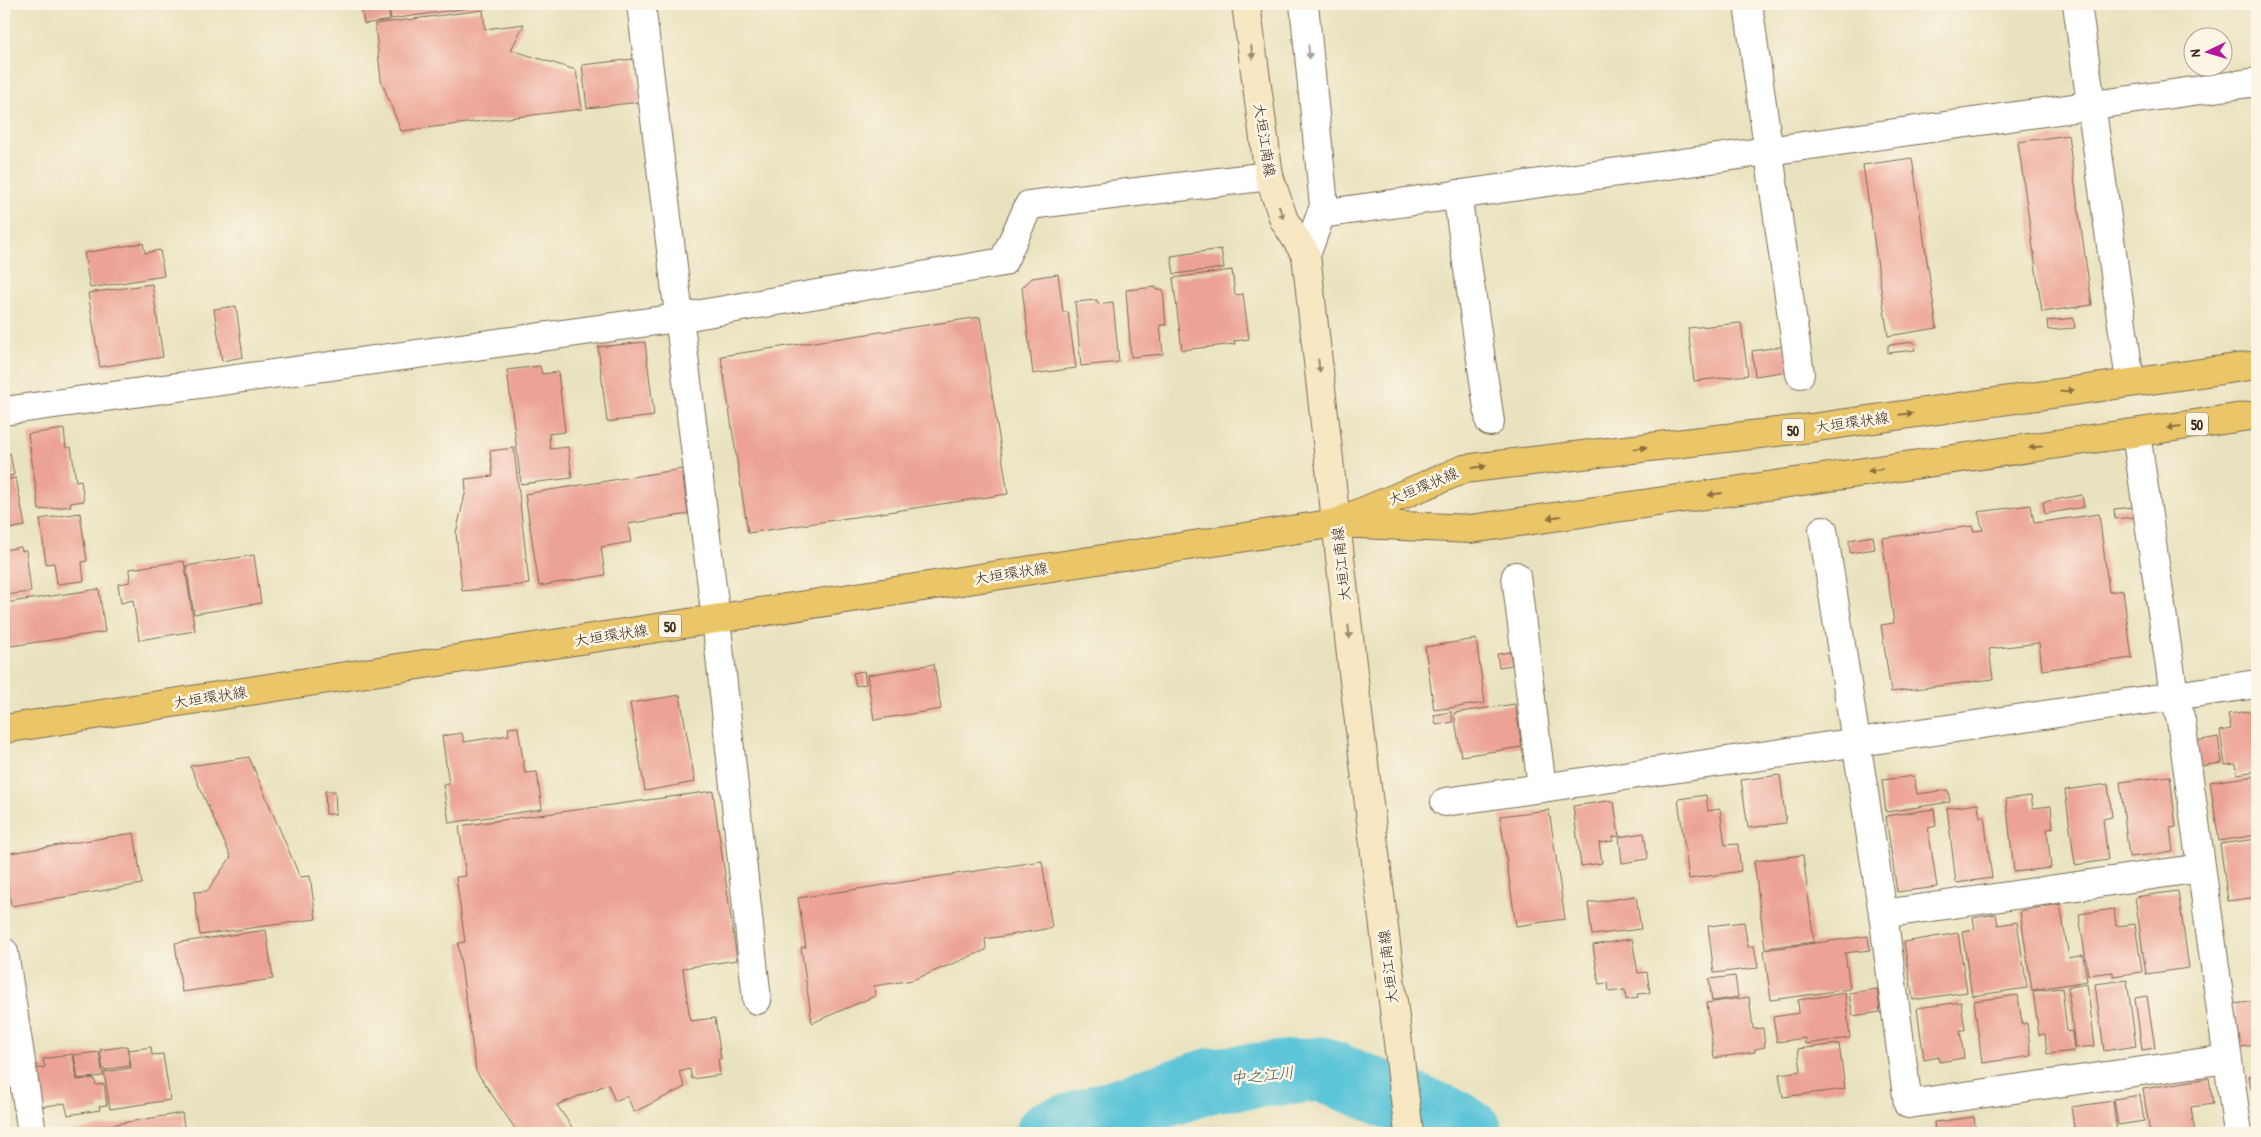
<svg xmlns="http://www.w3.org/2000/svg" width="2261" height="1137" viewBox="0 0 2261 1137" font-family="'Patrick Hand','Klee One',sans-serif">
  <rect width="100%" height="100%" fill="#fcf5e5"/>
  <filter id="ink" filterUnits="userSpaceOnUse"><feTurbulence type="fractalNoise" baseFrequency=".02" numOctaves="2"/><feDisplacementMap in="SourceGraphic" scale="10" xChannelSelector="R" yChannelSelector="G"/><feConvolveMatrix kernelMatrix="1 2 1 2 8 2 1 2 1" color-interpolation-filters="sRGB"/></filter>
  <filter id="wash" filterUnits="userSpaceOnUse"><feTurbulence type="fractalNoise" baseFrequency=".0096" numOctaves="4" result="noise"/><feDisplacementMap in="SourceGraphic" scale="20" xChannelSelector="R" yChannelSelector="G"/><feGaussianBlur stdDeviation="1.12" result="paint"/><feColorMatrix in="noise" values="0 0 0 0 0 0 0 0 0 0 0 0 0 0 0 0 0 1.4 0 .05"/><feComposite in="paint" operator="in"/></filter>
  <g filter="url(#wash)">
    <rect width="100%" height="100%" fill="#e9e2be"/>
    <g fill="none" stroke-linecap="round" stroke-linejoin="round">
      <path stroke="#5cc5d8" stroke-width="65" d="M 1048,1133 L 1212,1080 L 1321,1069 L 1455,1122 L 1471,1133"/>
    </g>
    <g id="blocks">
      <g fill="#eca395">
        <path d="M 361,4 L 387,4 L 390,20 L 364,24 Z"/>
        <path d="M 389,4 L 490,4 L 490,5 L 391,19 Z"/>
        <path d="M 483,10 L 485,29 L 524,24 L 511,50 L 576,70 L 582,109 L 401,131 L 381,80 L 375,24 Z"/>
        <path d="M 634,59 L 640,102 L 587,108 L 582,65 Z"/>
        <path d="M 2068,135 L 2092,305 L 2042,312 L 2018,142 Z"/>
        <path d="M 1912,158 L 1937,328 L 1888,336 L 1863,165 Z"/>
        <path d="M 143,243 L 145,253 L 160,250 L 164,276 L 90,288 L 84,253 Z"/>
        <path d="M 1221,249 L 1224,268 L 1174,274 L 1171,256 Z"/>
        <path d="M 1232,270 L 1235,295 L 1243,294 L 1249,339 L 1234,341 L 1235,344 L 1182,350 L 1173,278 Z"/>
        <path d="M 1058,274 L 1063,312 L 1068,312 L 1076,368 L 1033,374 L 1022,288 L 1032,278 Z"/>
        <path d="M 152,284 L 163,357 L 100,367 L 88,293 Z"/>
        <path d="M 1156,287 L 1156,290 L 1163,289 L 1166,325 L 1160,325 L 1163,354 L 1131,357 L 1126,290 Z"/>
        <path d="M 1097,300 L 1098,304 L 1113,302 L 1119,362 L 1081,366 L 1075,302 Z"/>
        <path d="M 236,306 L 243,357 L 222,361 L 214,309 Z"/>
        <path d="M 980,317 L 1008,494 L 748,533 L 721,356 Z"/>
        <path d="M 2074,318 L 2075,328 L 2048,330 L 2047,321 Z"/>
        <path d="M 1741,323 L 1748,375 L 1694,381 L 1688,328 Z"/>
        <path d="M 645,342 L 654,416 L 607,422 L 598,347 Z"/>
        <path d="M 1914,342 L 1915,350 L 1888,353 L 1888,345 Z"/>
        <path d="M 1786,346 L 1789,371 L 1755,376 L 1752,351 Z"/>
        <path d="M 540,366 L 542,374 L 558,372 L 565,432 L 549,434 L 550,449 L 568,447 L 572,478 L 521,484 L 507,370 Z"/>
        <path d="M 64,429 L 66,448 L 71,447 L 76,481 L 81,480 L 84,501 L 70,503 L 71,506 L 39,510 L 28,434 Z"/>
        <path d="M 514,448 L 529,584 L 462,591 L 456,533 L 466,490 L 465,479 L 493,476 L 490,451 Z"/>
        <path d="M 10,453 L 14,475 L 4,477 L 4,454 Z"/>
        <path d="M 682,469 L 688,514 L 628,524 L 631,542 L 601,547 L 605,575 L 539,586 L 525,494 Z"/>
        <path d="M 16,478 L 25,526 L 4,530 L 4,480 Z"/>
        <path d="M 2082,495 L 2084,507 L 2045,514 L 2043,502 Z"/>
        <path d="M 2031,505 L 2034,523 L 2099,514 L 2109,592 L 2123,590 L 2132,658 L 2042,670 L 2039,643 L 1989,649 L 1993,679 L 1891,692 L 1881,625 L 1894,623 L 1882,538 L 1973,526 L 1973,531 L 1983,530 L 1978,512 Z"/>
        <path d="M 2134,507 L 2135,517 L 2115,519 L 2114,509 Z"/>
        <path d="M 80,513 L 87,561 L 82,562 L 84,581 L 57,584 L 54,563 L 46,564 L 40,519 Z"/>
        <path d="M 1873,536 L 1875,549 L 1850,553 L 1849,540 Z"/>
        <path d="M 21,547 L 22,551 L 26,550 L 31,592 L 4,595 L 4,550 Z"/>
        <path d="M 254,555 L 261,603 L 194,614 L 186,566 Z"/>
        <path d="M 184,561 L 195,631 L 139,640 L 133,600 L 121,603 L 118,584 L 130,582 L 129,569 Z"/>
        <path d="M 99,589 L 105,632 L 4,647 L 4,603 Z"/>
        <path d="M 1476,639 L 1485,703 L 1434,710 L 1425,647 Z"/>
        <path d="M 1510,652 L 1512,665 L 1499,667 L 1497,654 Z"/>
        <path d="M 934,664 L 941,709 L 874,720 L 867,675 Z"/>
        <path d="M 864,671 L 866,684 L 856,686 L 853,673 Z"/>
        <path d="M 680,695 L 695,782 L 645,791 L 630,703 Z"/>
        <path d="M 1515,704 L 1522,747 L 1461,756 L 1454,713 Z"/>
        <path d="M 2257,710 L 2257,771 L 2237,774 L 2236,764 L 2225,765 L 2220,731 L 2231,729 L 2228,714 Z"/>
        <path d="M 1451,712 L 1453,722 L 1436,725 L 1434,715 Z"/>
        <path d="M 518,727 L 525,773 L 537,772 L 542,809 L 449,823 L 443,785 L 449,784 L 442,736 L 462,733 L 464,742 L 509,735 L 508,728 Z"/>
        <path d="M 2218,737 L 2222,763 L 2200,766 L 2196,741 Z"/>
        <path d="M 249,757 L 300,877 L 310,876 L 316,919 L 200,935 L 194,892 L 207,891 L 231,857 L 190,766 Z"/>
        <path d="M 1780,775 L 1786,823 L 1748,828 L 1741,780 Z"/>
        <path d="M 1914,776 L 1917,794 L 1948,790 L 1950,802 L 1886,812 L 1882,780 Z"/>
        <path d="M 2170,776 L 2176,827 L 2170,828 L 2173,852 L 2129,857 L 2120,782 Z"/>
        <path d="M 2257,776 L 2257,835 L 2219,841 L 2210,782 Z"/>
        <path d="M 2108,784 L 2112,817 L 2103,819 L 2108,860 L 2075,865 L 2065,790 Z"/>
        <path d="M 325,791 L 335,791 L 336,814 L 326,814 Z"/>
        <path d="M 713,791 L 737,960 L 683,968 L 690,1021 L 715,1018 L 721,1059 L 718,1059 L 720,1075 L 692,1079 L 690,1069 L 679,1072 L 685,1087 L 634,1112 L 627,1096 L 615,1101 L 608,1084 L 557,1105 L 576,1133 L 518,1133 L 476,1071 L 458,943 L 465,942 L 456,877 L 466,876 L 459,826 Z"/>
        <path d="M 1706,795 L 1708,811 L 1720,809 L 1725,845 L 1738,844 L 1741,871 L 1689,879 L 1678,799 Z"/>
        <path d="M 2031,796 L 2033,808 L 2051,806 L 2053,828 L 2047,829 L 2051,868 L 2014,872 L 2006,799 Z"/>
        <path d="M 1608,801 L 1614,802 L 1619,836 L 1613,837 L 1613,841 L 1599,843 L 1602,863 L 1581,866 L 1573,806 Z"/>
        <path d="M 1978,804 L 1980,817 L 1984,816 L 1992,878 L 1956,883 L 1947,808 Z"/>
        <path d="M 1934,809 L 1936,826 L 1928,828 L 1937,887 L 1897,892 L 1886,816 Z"/>
        <path d="M 1549,810 L 1565,919 L 1516,926 L 1500,816 Z"/>
        <path d="M 134,833 L 142,884 L 11,906 L 4,854 Z"/>
        <path d="M 1644,833 L 1648,859 L 1622,863 L 1619,837 Z"/>
        <path d="M 2257,839 L 2257,897 L 2228,901 L 2220,844 Z"/>
        <path d="M 1803,855 L 1814,942 L 1765,948 L 1754,861 Z"/>
        <path d="M 1042,861 L 1052,928 L 985,939 L 986,950 L 913,980 L 874,986 L 875,996 L 812,1023 L 801,947 L 806,947 L 798,898 Z"/>
        <path d="M 2178,891 L 2189,968 L 2146,974 L 2135,897 Z"/>
        <path d="M 1636,896 L 1641,929 L 1592,935 L 1588,903 Z"/>
        <path d="M 2060,904 L 2069,958 L 2083,955 L 2087,981 L 2032,990 L 2020,911 Z"/>
        <path d="M 2114,909 L 2116,926 L 2135,924 L 2142,972 L 2113,976 L 2113,972 L 2088,975 L 2079,914 Z"/>
        <path d="M 1996,914 L 1998,925 L 2017,922 L 2027,988 L 1972,996 L 1962,931 L 1975,929 L 1973,918 Z"/>
        <path d="M 1744,922 L 1748,947 L 1754,946 L 1758,968 L 1714,973 L 1708,926 Z"/>
        <path d="M 266,930 L 273,979 L 182,992 L 175,943 Z"/>
        <path d="M 1958,933 L 1967,992 L 1913,1000 L 1904,942 Z"/>
        <path d="M 1868,936 L 1870,950 L 1845,953 L 1850,989 L 1771,1000 L 1764,950 Z"/>
        <path d="M 1632,939 L 1638,973 L 1647,972 L 1650,993 L 1637,994 L 1638,998 L 1626,1000 L 1625,990 L 1609,992 L 1608,983 L 1599,984 L 1593,945 Z"/>
        <path d="M 1735,976 L 1738,997 L 1712,1001 L 1709,979 Z"/>
        <path d="M 2127,980 L 2136,1046 L 2104,1051 L 2095,984 Z"/>
        <path d="M 2087,984 L 2095,1046 L 2075,1048 L 2068,987 Z"/>
        <path d="M 2062,988 L 2067,1032 L 2072,1031 L 2074,1051 L 2047,1054 L 2045,1034 L 2039,1035 L 2033,991 Z"/>
        <path d="M 1877,989 L 1880,1012 L 1853,1016 L 1849,993 Z"/>
        <path d="M 1845,993 L 1850,1038 L 1805,1044 L 1805,1038 L 1777,1042 L 1773,1017 L 1799,1013 L 1798,1000 Z"/>
        <path d="M 2018,995 L 2022,1024 L 2027,1023 L 2031,1056 L 1982,1063 L 1974,1001 Z"/>
        <path d="M 2147,996 L 2155,1048 L 2142,1050 L 2135,998 Z"/>
        <path d="M 1749,997 L 1753,1029 L 1763,1028 L 1765,1047 L 1755,1049 L 1755,1052 L 1714,1058 L 1707,1003 Z"/>
        <path d="M 2257,1001 L 2257,1045 L 2240,1047 L 2234,1004 Z"/>
        <path d="M 1961,1002 L 1965,1030 L 1960,1030 L 1964,1058 L 1939,1062 L 1939,1057 L 1924,1060 L 1917,1008 Z"/>
        <path d="M 1839,1044 L 1845,1089 L 1783,1097 L 1779,1074 L 1801,1071 L 1798,1049 Z"/>
        <path d="M 127,1046 L 130,1066 L 103,1070 L 100,1050 Z"/>
        <path d="M 151,1047 L 152,1055 L 163,1054 L 170,1100 L 110,1109 L 104,1072 L 131,1068 L 129,1050 Z"/>
        <path d="M 99,1052 L 103,1076 L 78,1079 L 74,1055 Z"/>
        <path d="M 73,1054 L 77,1080 L 94,1078 L 96,1085 L 104,1084 L 107,1105 L 99,1106 L 100,1110 L 68,1115 L 65,1103 L 40,1107 L 35,1069 L 45,1067 L 43,1059 Z"/>
        <path d="M 2257,1075 L 2257,1088 L 2251,1089 L 2249,1076 Z"/>
        <path d="M 2209,1078 L 2213,1104 L 2191,1107 L 2195,1133 L 2150,1133 L 2143,1089 Z"/>
        <path d="M 2140,1095 L 2144,1121 L 2118,1125 L 2114,1099 Z"/>
        <path d="M 2113,1101 L 2117,1133 L 2075,1133 L 2071,1107 Z"/>
        <path d="M 182,1113 L 185,1133 L 75,1133 L 74,1131 Z"/>
        <path d="M 1974,1117 L 1976,1133 L 1935,1133 L 1934,1122 Z"/>
      </g>
    </g>
  </g>
  <g filter="url(#ink)">
    <use href="#blocks" fill-opacity="0" stroke="#786a56" stroke-width="1"/>
    <g fill="none" stroke-linecap="round" stroke-linejoin="round">
      <defs>
        <g id="minor">
          <path d="M 641,4 L 716,619 L 757,1000"/>
          <path d="M 1304,4 L 1324,206 L 1306,255"/>
          <path d="M 1748,4 L 1800,374"/>
          <path d="M 2077,4 L 2130,381"/>
          <path d="M 1457,194 L 1490,422"/>
          <path d="M 1321,214 L 2257,82"/>
          <path d="M 4,411 L 678,318 L 1003,262 L 1029,205 L 1269,176"/>
          <path d="M 2136,433 L 2174,695 L 2181,721 L 2238,1133"/>
          <path d="M 1823,530 L 1883,914 L 1908,1104 L 2227,1059"/>
          <path d="M 1516,576 L 1542,788"/>
          <path d="M 1445,802 L 2257,684"/>
          <path d="M 1883,914 L 2201,868"/>
          <path d="M 4,952 L 32,1133"/>
        </g>
        <path id="secondary" d="M 1246,4 L 1269,176 L 1284,220 L 1306,255 L 1352,664 L 1409,1133"/>
        <g id="primary">
          <path d="M 1345,519 L 1464,469 L 1811,428 L 2257,365"/>
          <path d="M 4,729 L 1336,523 L 1471,529 L 2257,415"/>
        </g>
      </defs>
      <use href="#minor" stroke="#786a56" stroke-width="30"/>
      <use href="#secondary" stroke="#786a56" stroke-width="30"/>
      <use href="#primary" stroke="#786a56" stroke-width="30"/>
      <use href="#minor" stroke="#fff" stroke-width="28"/>
      <use href="#secondary" stroke="#f7e8c3" stroke-width="28"/>
      <use href="#primary" stroke="#eac669" stroke-width="28"/>
    </g>
    <defs><path id="oneway-solid" d="M-6-.8H1V-3.2L6.5 0L1 3.2V.8H-6Z" transform="scale(1.25)"/></defs>
    <g fill="#998970">
      <use href="#oneway-solid" transform="translate(1252 52) rotate(82)"/>
      <use href="#oneway-solid" transform="translate(1281 212) rotate(72)"/>
      <use href="#oneway-solid" transform="translate(1319 366) rotate(84)"/>
      <use href="#oneway-solid" transform="translate(1349 632) rotate(84)"/>
    </g>
    <use fill="#a79f9a" href="#oneway-solid" transform="translate(1309 52) rotate(84)"/>
    <g fill="#8a7040">
      <use href="#oneway-solid" transform="translate(2067 391) rotate(-8)"/>
      <use href="#oneway-solid" transform="translate(1906 414) rotate(-8)"/>
      <use href="#oneway-solid" transform="translate(2174 427) rotate(172)"/>
      <use href="#oneway-solid" transform="translate(2036 447) rotate(172)"/>
      <use href="#oneway-solid" transform="translate(1640 448) rotate(-7)"/>
      <use href="#oneway-solid" transform="translate(1479 467) rotate(-7)"/>
      <use href="#oneway-solid" transform="translate(1875 470) rotate(172)"/>
      <use href="#oneway-solid" transform="translate(1715 494) rotate(172)"/>
      <use href="#oneway-solid" transform="translate(1554 517) rotate(172)"/>
    </g>
  </g>
  <g text-anchor="middle" dominant-baseline="central" stroke-width="5" stroke-linejoin="round" paint-order="stroke">
    <g fill="#fcf5e5" stroke="#75675a" stroke-width="1">
      <rect x="2186" y="412.5" width="22" height="23" rx="4"/>
      <rect x="1782" y="418.5" width="22" height="23" rx="4"/>
      <rect x="659" y="614.5" width="22" height="23" rx="4"/>
    </g>
    <g font-size="14" font-weight="bold" fill="#3b2a1e">
      <text x="2197" y="424">50</text>
      <text x="1793" y="430">50</text>
      <text x="670" y="626">50</text>
    </g>
    <g font-size="15" fill="#3b2a1e" stroke="#fcf5e5">
      <text transform="translate(1265 140) rotate(81)">大垣江南線</text>
      <text transform="translate(1852 422) rotate(-8)">大垣環状線</text>
      <text transform="translate(1423 486) rotate(-23)">大垣環状線</text>
      <text transform="translate(1341 564) rotate(-96)">大垣江南線</text>
      <text transform="translate(1011 573) rotate(-9)">大垣環状線</text>
      <text transform="translate(611 635) rotate(-9)">大垣環状線</text>
      <text transform="translate(210 697) rotate(-9)">大垣環状線</text>
      <text transform="translate(1388 967) rotate(-97)">大垣江南線</text>
    </g>
    <g font-size="16" font-style="italic" fill="#455856" stroke="#fcf5e5">
      <text transform="translate(1262 1075) rotate(-6)">中之江川</text>
    </g>
  </g>
  <rect width="2261" height="1137" fill="none" stroke="#fcf5e5" stroke-width="20"/>
  <g transform="translate(2208 52) rotate(265)"><circle r="24" fill="#fcf5e5" stroke="#afa495"/>
  <path d="M0-4L9 19L0 12L-9 19Z" fill="#b5179e"/>
  <text y="-8" font-size="14" font-weight="bold" text-anchor="middle" fill="#3b2a1e">N</text>
  </g>
</svg>
